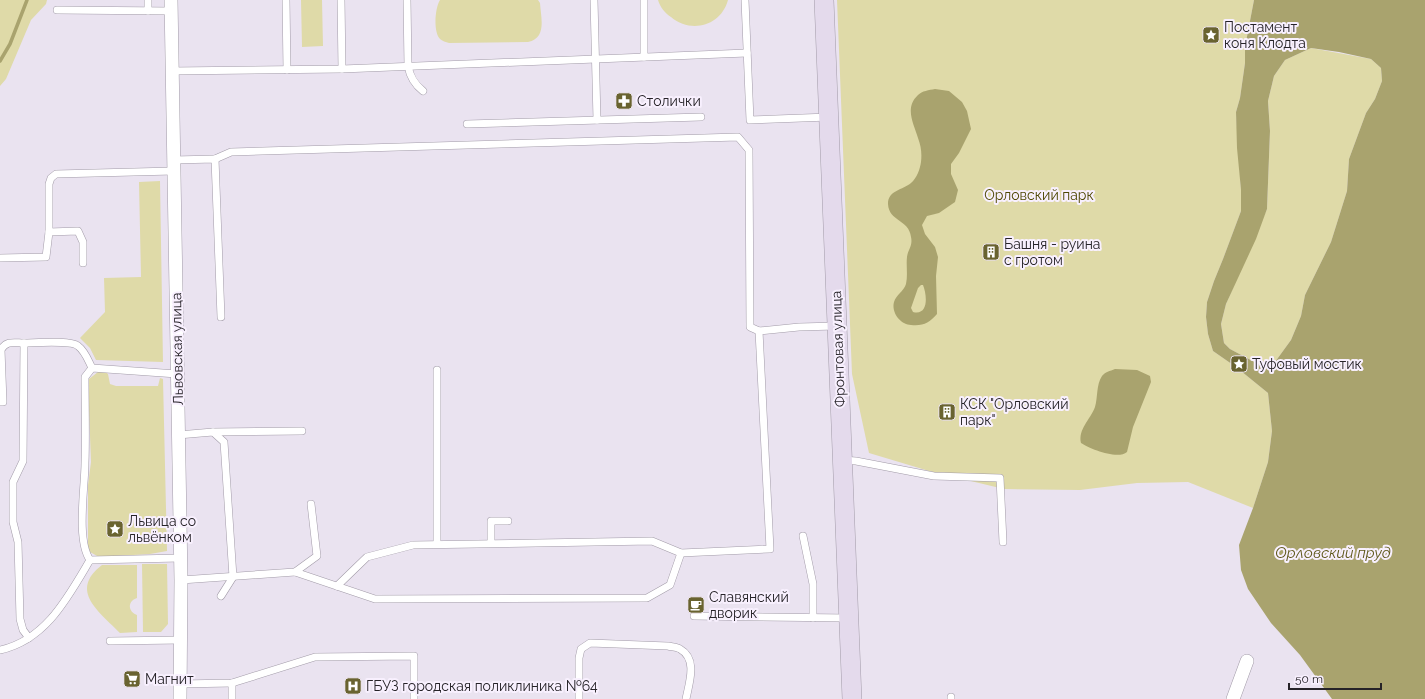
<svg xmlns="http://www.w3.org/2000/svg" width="1425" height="699" viewBox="0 0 1425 699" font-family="Raleway,sans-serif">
  <rect width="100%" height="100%" fill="#eae3f0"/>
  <g fill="#dfdaa8">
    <path d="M 0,0 L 47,0 L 46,4 L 31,20 L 6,79 L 0,86 Z"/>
    <path d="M 301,0 L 322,0 L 323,46 L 302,47 Z"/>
    <path d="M 440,0 L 538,0 L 540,3 C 541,18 547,38 528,42 L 449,43 C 446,42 442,41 440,39 C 433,32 435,8 440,0 Z"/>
    <path d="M 658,0 L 728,0 C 721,26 691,34 671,17 C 665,13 660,7 658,0 Z"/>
    <path d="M 837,0 L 1254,0 L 1245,47 L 1245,63 L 1240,98 L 1236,112 L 1241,190 L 1241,211 L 1223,259 L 1214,281 L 1207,302 L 1206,317 L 1208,334 L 1213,351 L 1236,367 L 1268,393 L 1272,431 L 1268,462 L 1253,508 L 1188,482 L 1137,483 L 1080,490 L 1004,489 L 929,471 L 869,453 L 852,374 Z"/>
    <path d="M 1311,48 L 1371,59 L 1381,68 L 1382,81 L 1375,99 L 1366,113 L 1349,159 L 1347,191 L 1331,242 L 1305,295 L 1301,316 L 1291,340 L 1275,362 L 1260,365 L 1230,349 L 1224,343 L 1221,324 L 1226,304 L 1267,209 L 1270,131 L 1268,101 L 1274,76 L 1285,60 Z"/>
    <path d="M 160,181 L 163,362 L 96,360 L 90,348 L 80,338 L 105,312 L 104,278 L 141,277 L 139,182 Z"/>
    <path d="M 98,372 L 105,372 L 108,374 L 110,384 L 116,386 L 158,386 L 160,378 L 163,379 L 167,551 L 150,554 L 99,557 L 90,552 L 88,547 L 88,485 L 91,462 L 88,383 L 89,379 Z"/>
    <path d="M 142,564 L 167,564 L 168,624 L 161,632 L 143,632 Z"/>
    <path d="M 102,565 L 137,565 L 137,598 C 127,601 128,612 137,615 L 137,632 L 120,633 C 100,612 68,591 102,565 Z"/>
  </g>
  <g fill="#a9a36e" fill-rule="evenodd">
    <path d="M 1254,0 L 1425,0 L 1425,699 L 1332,699 L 1300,655 L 1271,623 L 1248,589 L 1241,570 L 1239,545 L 1253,508 L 1268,462 L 1272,431 L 1268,393 L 1236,367 L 1213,351 L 1208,334 L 1206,317 L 1207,302 L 1214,281 L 1223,259 L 1241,211 L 1241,190 L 1237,148 L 1236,112 L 1240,98 L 1245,63 L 1245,47 ZM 1311,48 L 1339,52 L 1371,59 L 1381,68 L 1382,81 L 1375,99 L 1366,113 L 1349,159 L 1347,191 L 1331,242 L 1305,295 L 1301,316 L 1291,340 L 1275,362 L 1260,365 L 1230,349 L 1224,343 L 1221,324 L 1226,304 L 1256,239 L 1267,209 L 1270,131 L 1268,101 L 1274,76 L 1285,60 Z"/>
    <path d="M 935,89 L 949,91 L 962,102 L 967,111 L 971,129 L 959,153 L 951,164 L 951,174 L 958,190 L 955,202 L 939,213 L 927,216 L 922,225 L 925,234 L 935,247 L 938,257 L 936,276 L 937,314 C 929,323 924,326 911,325 C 901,325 891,313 894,302 C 896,295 904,291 906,284 C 908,275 906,266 907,257 C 908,249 913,246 911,237 C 909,219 889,222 888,204 C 888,190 903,190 911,183 C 917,178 920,169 921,162 C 922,153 921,146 918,138 C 914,124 904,108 918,95 C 922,91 929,90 935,89 ZM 921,285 L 923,285 C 927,295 929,316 913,312 L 911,308 L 918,288 Z"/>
    <path d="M 1115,369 L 1137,370 L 1150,376 L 1151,382 L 1133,427 L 1127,452 C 1118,460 1090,449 1081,443 C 1078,429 1090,420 1095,407 C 1098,397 1096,385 1102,376 C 1105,372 1110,371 1115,369 Z"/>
  </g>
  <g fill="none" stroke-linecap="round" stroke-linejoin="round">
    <path stroke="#a9a36e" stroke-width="3.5" d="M 0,61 L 10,44 L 27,0"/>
    <defs>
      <g id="service">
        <path d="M 148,0 L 148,11"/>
        <path d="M 286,0 L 287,70"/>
        <path d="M 341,0 L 342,69"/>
        <path d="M 407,0 L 408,66 C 410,77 414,84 423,91"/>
        <path d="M 594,0 L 597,120"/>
        <path d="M 644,0 L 644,57"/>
        <path d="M 745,0 L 750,120 L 829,117"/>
        <path d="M 57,10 L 171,11"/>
        <path d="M 172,71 L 342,69 L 747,53"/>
        <path d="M 467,124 L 701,117"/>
        <path d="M 215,159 L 231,152 L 738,137 L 749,150 L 750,327 L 759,331"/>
        <path d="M 174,160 L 215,159 L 221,317"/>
        <path d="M 49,232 L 78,231 L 83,242 L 83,263"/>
        <path d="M 0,258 L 46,257 L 49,232 L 49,184 L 51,178 L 56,174 L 173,171"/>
        <path d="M 437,370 L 437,544"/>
        <path d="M 177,374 L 92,368 L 85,377 C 85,406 86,434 85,463 C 85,487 76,540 90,560 L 180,558"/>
        <path d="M 0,402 L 3,402 L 1,350 C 6,340 15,343 24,343"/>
        <path d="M 213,432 L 302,431"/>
        <path d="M 178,435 L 213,432 L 224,442 L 233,577 L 221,596"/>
        <path d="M 843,460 L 856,461 L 934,476 L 1000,478 L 1003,542"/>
        <path d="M 803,536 L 813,584 L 813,618"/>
        <path d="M 491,543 L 491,521 L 508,521"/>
        <path d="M 295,572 L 375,599 L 647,598 L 670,585 L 681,553"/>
        <path d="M 181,580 L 295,572 L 317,556 L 311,504"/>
        <path d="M 337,586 L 367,557 L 413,545 L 652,541 L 681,553 L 770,549 L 759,331 L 799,327 L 836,326"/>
        <path d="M 694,616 L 848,618"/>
        <path d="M 29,638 L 23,630 L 20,619 L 18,542 L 13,522 L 13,482 L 23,461 L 24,343 C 35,343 71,340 78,346 C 85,351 88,360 92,368"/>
        <path d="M 110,641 L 181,640"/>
        <path d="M 0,650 C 46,640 68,597 90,560"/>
        <path d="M 232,683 L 232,699"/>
        <path d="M 180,684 L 232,683 L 315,657 L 414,656 L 414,699"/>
        <path d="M 579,699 L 579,658 L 581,649 L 590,643 L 668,646 C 672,647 677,647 680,649 C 698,659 689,683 686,699"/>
        <path d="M 951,699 L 951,697"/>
      </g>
      <g id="minor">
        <path d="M 171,0 L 181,580 L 180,699"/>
        <path d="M 1233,699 L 1247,661"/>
      </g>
      <path id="secondary" d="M 824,0 L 852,699"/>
    </defs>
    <use href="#service" stroke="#a29ba8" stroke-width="8"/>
    <use href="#minor" stroke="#a29ba8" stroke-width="14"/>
    <use href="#secondary" stroke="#a29ba8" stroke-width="20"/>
    <use href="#service" stroke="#fff" stroke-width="7"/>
    <use href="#minor" stroke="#fff" stroke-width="13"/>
    <use href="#secondary" stroke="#e4daec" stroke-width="19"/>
  </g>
  <defs>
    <symbol id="sight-square" viewBox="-11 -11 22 22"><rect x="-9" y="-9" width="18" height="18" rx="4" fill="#696330" stroke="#f8f0fe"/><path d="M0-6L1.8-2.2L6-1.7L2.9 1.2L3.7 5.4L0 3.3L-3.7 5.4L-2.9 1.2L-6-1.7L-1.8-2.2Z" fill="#fff"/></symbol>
    <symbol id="pharmacy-square" viewBox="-11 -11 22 22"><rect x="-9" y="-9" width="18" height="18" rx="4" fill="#696330" stroke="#f8f0fe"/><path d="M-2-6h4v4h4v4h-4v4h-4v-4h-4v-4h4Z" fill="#fff"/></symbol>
    <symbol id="building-square" viewBox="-11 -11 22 22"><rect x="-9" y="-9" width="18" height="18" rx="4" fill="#696330" stroke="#f8f0fe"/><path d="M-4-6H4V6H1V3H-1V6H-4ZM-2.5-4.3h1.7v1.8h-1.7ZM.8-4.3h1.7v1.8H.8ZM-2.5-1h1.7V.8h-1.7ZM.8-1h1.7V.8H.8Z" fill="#fff"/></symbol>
    <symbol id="cafe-square" viewBox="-11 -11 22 22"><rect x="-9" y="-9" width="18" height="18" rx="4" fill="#696330" stroke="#f8f0fe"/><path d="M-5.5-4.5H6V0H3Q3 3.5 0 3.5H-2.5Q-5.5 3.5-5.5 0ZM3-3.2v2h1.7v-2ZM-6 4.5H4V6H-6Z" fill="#fff"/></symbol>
    <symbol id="supermarket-square" viewBox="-11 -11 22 22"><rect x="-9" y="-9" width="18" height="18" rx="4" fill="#696330" stroke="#f8f0fe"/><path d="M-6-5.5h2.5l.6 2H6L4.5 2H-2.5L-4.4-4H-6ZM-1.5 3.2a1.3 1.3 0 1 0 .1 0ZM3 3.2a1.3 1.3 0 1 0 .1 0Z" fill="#fff"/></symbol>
    <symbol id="hospital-square" viewBox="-11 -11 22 22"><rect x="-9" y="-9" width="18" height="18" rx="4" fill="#696330" stroke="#f8f0fe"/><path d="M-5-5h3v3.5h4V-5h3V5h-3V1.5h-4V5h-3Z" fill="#fff"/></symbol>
  </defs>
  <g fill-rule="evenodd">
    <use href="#sight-square" x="1201" y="25" width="20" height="20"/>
    <use href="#pharmacy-square" x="614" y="91" width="20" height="20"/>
    <use href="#building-square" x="981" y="242" width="20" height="20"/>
    <use href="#sight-square" x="1229" y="354" width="20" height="20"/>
    <use href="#building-square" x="937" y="402" width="20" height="20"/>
    <use href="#sight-square" x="105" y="519" width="20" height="20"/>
    <use href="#cafe-square" x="686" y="595" width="20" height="20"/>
    <use href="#supermarket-square" x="122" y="669" width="20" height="20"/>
    <use href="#hospital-square" x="343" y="676" width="20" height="20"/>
  </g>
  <g text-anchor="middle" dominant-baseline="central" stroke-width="4" stroke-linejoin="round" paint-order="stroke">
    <g font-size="14" fill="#262328" stroke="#f8f0fe" text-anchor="start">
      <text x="1224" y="27">Постамент<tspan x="1224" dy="16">коня Клодта</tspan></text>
      <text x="637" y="101">Столички</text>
      <text x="1004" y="244">Башня - руина<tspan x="1004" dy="16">с гротом</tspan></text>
      <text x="1252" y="364">Туфовый мостик</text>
      <text x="960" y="404">КСК "Орловский<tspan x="960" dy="16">парк"</tspan></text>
      <text x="128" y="521">Львица со<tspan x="128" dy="16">львёнком</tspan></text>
      <text x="709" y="597">Славянский<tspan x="709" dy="16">дворик</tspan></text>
      <text x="145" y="679">Магнит</text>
      <text x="366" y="686">ГБУЗ городская поликлиника №64</text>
    </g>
    <g font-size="14" fill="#4f4803" stroke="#f8f0fe">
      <text x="1039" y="195">Орловский парк</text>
    </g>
    <g font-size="14" fill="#262328" stroke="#f8f0fe">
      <text transform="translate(177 349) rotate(-91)">Львовская улица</text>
      <text transform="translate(838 349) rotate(-92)">Фронтовая улица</text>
    </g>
    <g font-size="15" font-style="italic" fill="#5e5719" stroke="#f8f0fe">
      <text x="1333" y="553">Орловский пруд</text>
    </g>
  </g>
  <path d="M1289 683v6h92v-6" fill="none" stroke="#262328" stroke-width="2"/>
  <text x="1295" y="683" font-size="12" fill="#262328" stroke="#f8f0fe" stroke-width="3" paint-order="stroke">50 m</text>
</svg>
